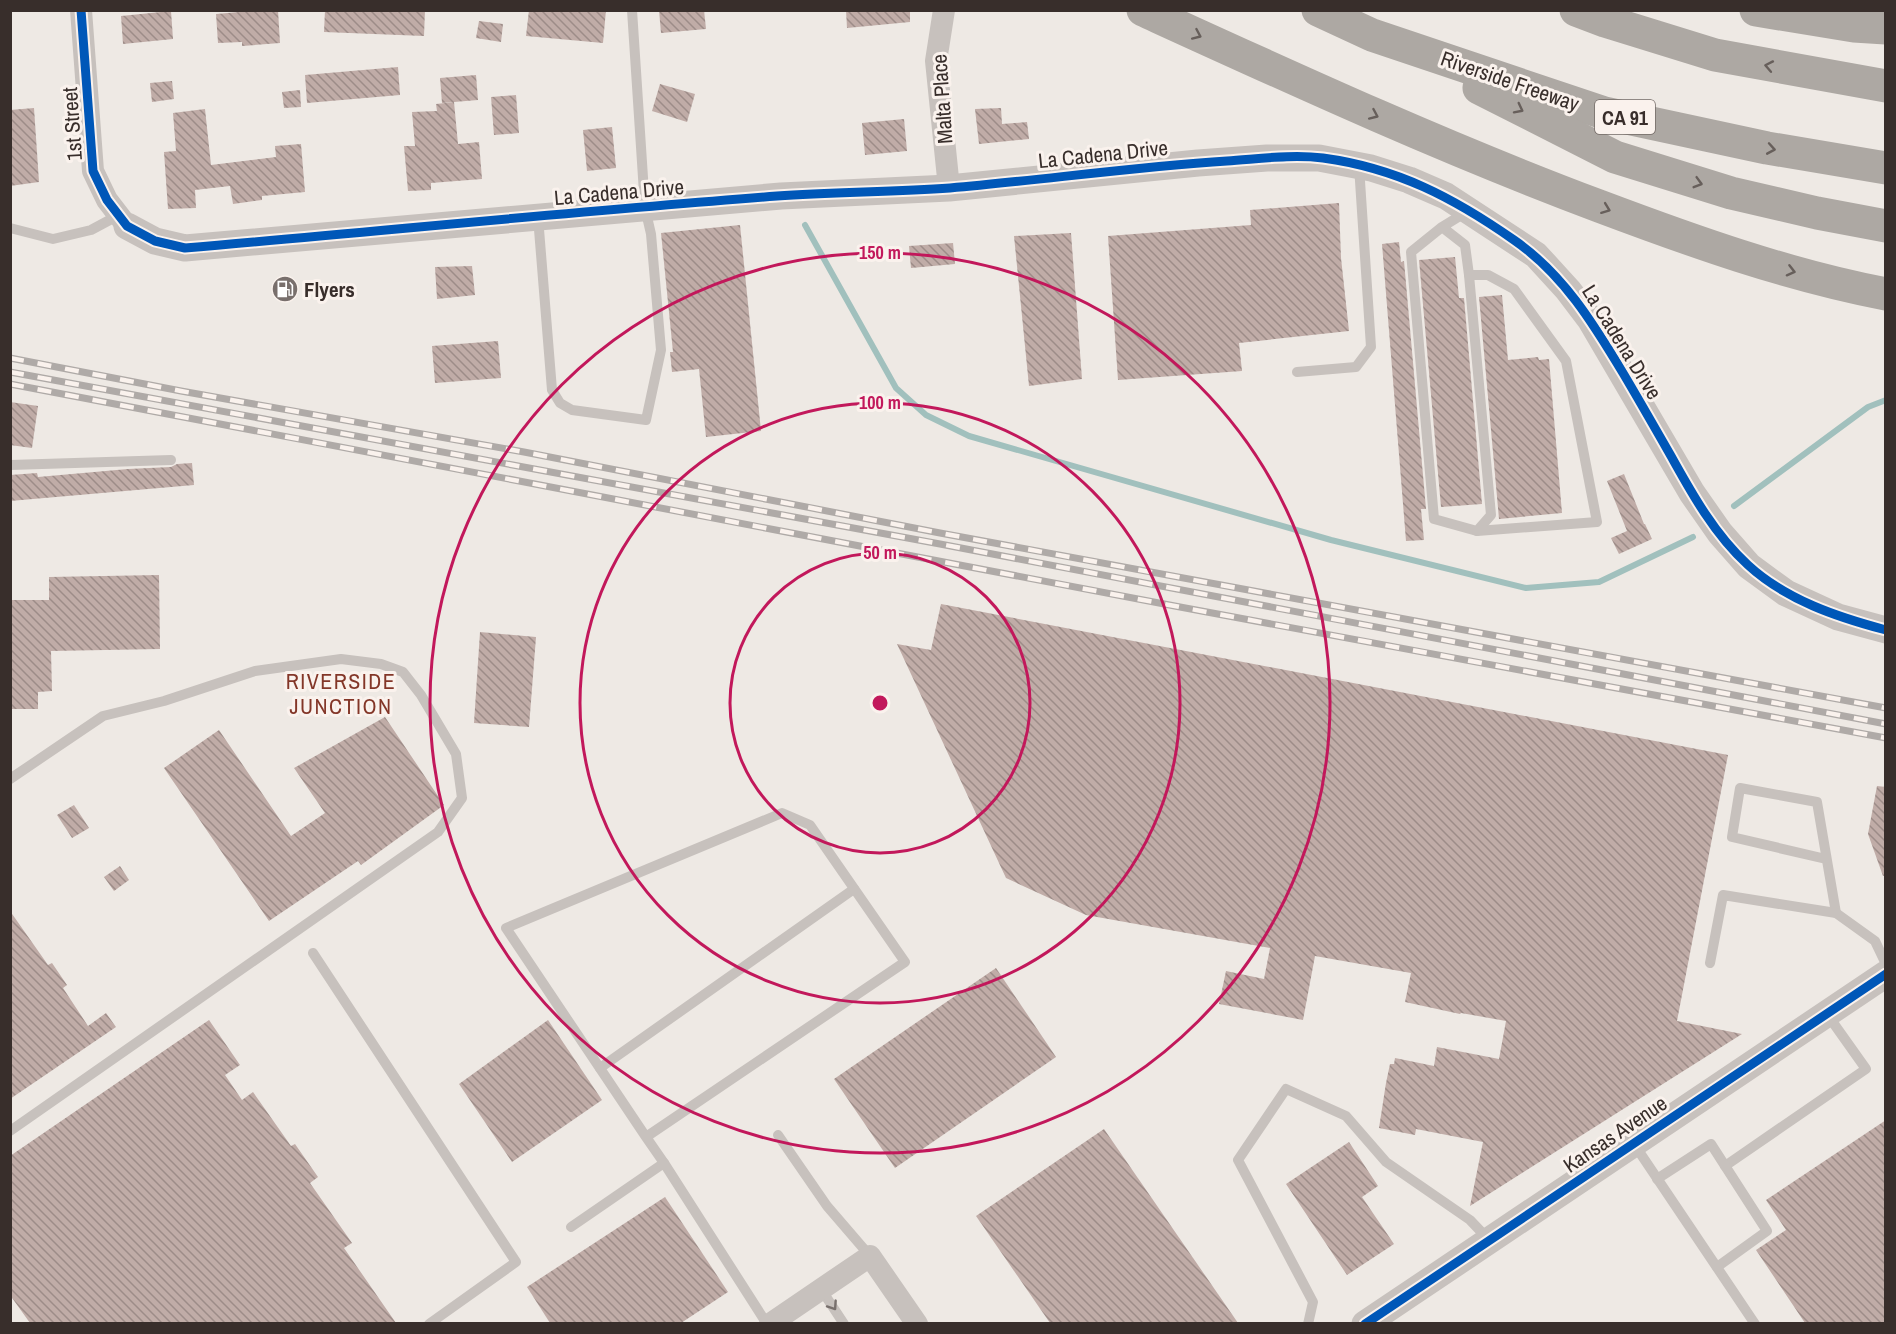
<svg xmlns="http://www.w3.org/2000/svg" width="1896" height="1334" viewBox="0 0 1896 1334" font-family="'Archivo Narrow',sans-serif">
  <defs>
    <pattern id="building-back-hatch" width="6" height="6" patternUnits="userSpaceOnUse" patternTransform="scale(1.5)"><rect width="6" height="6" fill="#c0aca7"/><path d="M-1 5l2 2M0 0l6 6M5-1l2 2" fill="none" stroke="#9d8c88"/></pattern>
  </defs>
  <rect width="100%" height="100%" fill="#eee9e4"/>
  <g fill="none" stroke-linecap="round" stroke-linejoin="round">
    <g stroke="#a1c0bd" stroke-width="6">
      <path d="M 805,225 L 896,388 L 926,415 L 969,436 L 1331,540 L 1526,588 L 1599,582 L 1693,537"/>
      <path d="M 1734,506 L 1868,407 L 1886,400"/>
    </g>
  </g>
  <g fill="url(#building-back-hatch)">
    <path d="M 239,10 L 278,10 L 280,43 L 242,46 L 242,42 L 218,43 L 216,14 L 239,12 Z"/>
    <path d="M 325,10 L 425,10 L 424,36 L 324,32 Z"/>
    <path d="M 529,10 L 606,10 L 603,43 L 526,36 Z"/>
    <path d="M 659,10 L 704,10 L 706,29 L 661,33 Z"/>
    <path d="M 846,10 L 910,10 L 910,22 L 847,28 Z"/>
    <path d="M 171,11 L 173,39 L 123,44 L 121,16 Z"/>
    <path d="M 479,21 L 503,24 L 501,42 L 476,38 Z"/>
    <path d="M 398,67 L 400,95 L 307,103 L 305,75 Z"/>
    <path d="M 476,75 L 478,100 L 442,103 L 440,78 Z"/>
    <path d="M 172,81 L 174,99 L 152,102 L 150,83 Z"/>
    <path d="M 660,84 L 695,94 L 687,122 L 652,111 Z"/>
    <path d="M 300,90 L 301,107 L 284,108 L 282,92 Z"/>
    <path d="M 516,95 L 519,133 L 494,135 L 491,97 Z"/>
    <path d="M 454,102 L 458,144 L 479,142 L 482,179 L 431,183 L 431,190 L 408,191 L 404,146 L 415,146 L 412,112 L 437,111 L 436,104 Z"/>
    <path d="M 34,108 L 39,182 L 10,186 L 10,110 Z"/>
    <path d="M 1001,108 L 1002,124 L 1027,122 L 1029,139 L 979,144 L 975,109 Z"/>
    <path d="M 205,109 L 211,165 L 276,157 L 275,146 L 301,144 L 305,192 L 262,196 L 262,200 L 233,204 L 230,186 L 195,190 L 196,208 L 168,209 L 164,152 L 176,151 L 173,113 Z"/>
    <path d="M 904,119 L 907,151 L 865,155 L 862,123 Z"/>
    <path d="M 612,127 L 616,168 L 587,171 L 583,130 Z"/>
    <path d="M 1339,203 L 1341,258 L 1349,331 L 1239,343 L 1242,371 L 1118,380 L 1108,236 L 1251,225 L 1250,210 Z"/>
    <path d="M 740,225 L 761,431 L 706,437 L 699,369 L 672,372 L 670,352 L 673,352 L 661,233 Z"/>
    <path d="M 1071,233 L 1082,379 L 1029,386 L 1014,236 Z"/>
    <path d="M 1399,242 L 1401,262 L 1404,261 L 1426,509 L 1421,509 L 1424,540 L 1406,541 L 1382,244 Z"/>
    <path d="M 953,243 L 955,264 L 911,268 L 909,246 Z"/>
    <path d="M 1455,257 L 1459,298 L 1464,298 L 1482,504 L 1441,507 L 1419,260 Z"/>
    <path d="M 472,266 L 475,295 L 437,299 L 435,267 Z"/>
    <path d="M 1502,295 L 1508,360 L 1538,357 L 1539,360 L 1549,359 L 1562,513 L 1499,519 L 1479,297 Z"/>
    <path d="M 498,341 L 501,378 L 435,383 L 432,346 Z"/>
    <path d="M 10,402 L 38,406 L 32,448 L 10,445 Z"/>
    <path d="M 192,463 L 194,485 L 10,501 L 10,475 L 37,473 L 38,477 L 128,469 L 171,467 L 177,464 Z"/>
    <path d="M 1624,474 L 1644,524 L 1645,524 L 1652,539 L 1619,554 L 1611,538 L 1627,531 L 1607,481 Z"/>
    <path d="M 159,575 L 160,649 L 51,651 L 52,691 L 38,692 L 38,709 L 10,709 L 10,600 L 49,600 L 49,577 Z"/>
    <path d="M 941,604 L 1728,755 L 1677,1021 L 1742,1034 L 1470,1206 L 1483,1142 L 1416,1129 L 1415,1135 L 1379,1128 L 1386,1083 L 1390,1064 L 1394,1064 L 1395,1058 L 1434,1066 L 1437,1047 L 1499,1059 L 1506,1021 L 1461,1013 L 1460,1014 L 1405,1002 L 1411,973 L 1315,956 L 1303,1020 L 1219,1004 L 1226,971 L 1264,979 L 1270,948 L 1086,915 L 1006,878 L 897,644 L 931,650 Z"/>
    <path d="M 480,632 L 536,637 L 529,727 L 474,723 Z"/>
    <path d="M 385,717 L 444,805 L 361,865 L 358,861 L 269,921 L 164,768 L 219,730 L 291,836 L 325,813 L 294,768 Z"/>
    <path d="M 1877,786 L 1886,787 L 1886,875 L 1883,876 L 1868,834 Z"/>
    <path d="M 74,805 L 89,828 L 72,838 L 57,815 Z"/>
    <path d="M 120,866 L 129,880 L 114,891 L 104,877 Z"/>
    <path d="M 10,911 L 48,965 L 52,963 L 67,985 L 63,988 L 88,1026 L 106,1013 L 116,1027 L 10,1099 Z"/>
    <path d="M 996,968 L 1056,1057 L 895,1168 L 834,1079 Z"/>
    <path d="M 209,1020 L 240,1065 L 225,1075 L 242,1100 L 253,1092 L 291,1146 L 295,1144 L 318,1177 L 310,1183 L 352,1243 L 344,1248 L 396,1323 L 30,1323 L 10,1295 L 10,1156 Z"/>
    <path d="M 548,1020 L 602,1100 L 512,1162 L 459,1084 Z"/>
    <path d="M 1886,1120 L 1886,1323 L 1805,1323 L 1756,1250 L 1786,1230 L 1766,1200 Z"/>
    <path d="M 1104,1129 L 1238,1323 L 1050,1323 L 976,1216 Z"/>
    <path d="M 1349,1142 L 1378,1186 L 1362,1197 L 1394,1244 L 1347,1275 L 1286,1184 Z"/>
    <path d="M 665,1197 L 728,1292 L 681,1323 L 550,1323 L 527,1287 Z"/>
  </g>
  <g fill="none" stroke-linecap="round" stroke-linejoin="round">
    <g stroke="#c7c1bd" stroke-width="10">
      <path d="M 538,217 L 552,390 L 560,403 L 572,410 L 646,420 L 661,350 L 651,234 L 645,208 L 632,10"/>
      <path d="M 1442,227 L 1465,245 L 1469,275 L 1491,515 L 1477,531 L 1434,519 L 1411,252 L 1442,227 L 1468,211"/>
      <path d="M 10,228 L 53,239 L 91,230 L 119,215"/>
      <path d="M 1469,275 L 1488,275 L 1514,289 L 1566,361 L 1597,522 L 1477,531"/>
      <path d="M 1297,372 L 1356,367 L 1371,347 L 1359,166"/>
      <path d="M 10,465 L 171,460"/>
      <path d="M 10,779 L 103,716 L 164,701 L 255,671 L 341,659 L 381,664 L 403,672 L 421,695 L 456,754 L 462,798 L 438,832 L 10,1131"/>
      <path d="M 1826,859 L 1732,837 L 1740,788 L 1817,802 L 1836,913"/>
      <path d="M 313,953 L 516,1262 L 429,1324"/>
      <path d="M 1710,963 L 1723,895 L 1836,913 L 1875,941 L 1886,964"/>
      <path d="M 600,1068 L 854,889"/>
      <path d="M 778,1135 L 827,1206 L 870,1256"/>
      <path d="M 646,1137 L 905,962 L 810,825 L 782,813 L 506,928 L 646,1137 L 664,1163"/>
      <path d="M 1634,1144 L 1755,1324"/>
      <path d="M 1725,1166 L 1866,1069 L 1827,1014"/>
      <path d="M 1657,1179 L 1711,1144 L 1767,1231 L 1717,1267"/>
      <path d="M 571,1227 L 664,1163 L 767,1324"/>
      <path d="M 821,1289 L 844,1324"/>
      <path d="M 1308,1324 L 1313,1302 L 1238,1160 L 1286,1089 L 1346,1116 L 1386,1162 L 1470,1220 L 1489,1240"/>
    </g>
    <g stroke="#c7c1bd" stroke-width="22">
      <path d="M 81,10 L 93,171 L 107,200 L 127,226"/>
      <path d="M 944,10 L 936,61 L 949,188"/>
      <path d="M 770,1324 L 870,1256 L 917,1324"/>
    </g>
    <g stroke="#c7c1bd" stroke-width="27">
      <path d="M 127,226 L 155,241 L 185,248 L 781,196 L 949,188 L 1198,163 L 1267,158 L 1319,158 L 1371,168 L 1409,180 L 1446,196 L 1536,255 L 1568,290 L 1590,319 L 1692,493 L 1720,533 L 1749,566 L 1786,593 L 1838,617 L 1886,630"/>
      <path d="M 1365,1324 L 1886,974"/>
    </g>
    <g stroke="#ada8a3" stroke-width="33">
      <path d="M 1143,10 C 1294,79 1444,148 1599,206 C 1692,241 1787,275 1886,294"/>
      <path d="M 1318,10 L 1372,35 L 1604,113 L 1767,148 L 1886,168"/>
      <path d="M 1576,10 L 1605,21 L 1715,55 L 1886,86"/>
      <path d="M 1756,10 L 1854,26 L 1886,28"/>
      <path d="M 1479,88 L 1615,157 L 1731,193 L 1817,213 L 1886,226"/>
    </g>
    <defs>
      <g id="rail">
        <path d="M 10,358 L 181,391 L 524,452 L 940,533 L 1886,708"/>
        <path d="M 10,372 L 940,544 L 1886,724"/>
        <path d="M 10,384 L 1180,607 L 1886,738"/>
      </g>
    </defs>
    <use href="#rail" stroke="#afaaa7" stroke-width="7"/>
    <use href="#rail" stroke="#faf2ed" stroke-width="4.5" stroke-dasharray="14" stroke-linecap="butt"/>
    <defs>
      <g id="cycleway">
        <path d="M 81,10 L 93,171 L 107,200 L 127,226 L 155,241 L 185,248 C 382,231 580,211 777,196 C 835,192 892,192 950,188 C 1042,180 1134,167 1227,161 C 1258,159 1292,154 1323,158 C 1397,168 1454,198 1514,240 C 1563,274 1593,323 1623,373 C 1639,400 1655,428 1671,456 C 1692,494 1715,535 1748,565 C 1786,600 1837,617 1886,630"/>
        <path d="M 1365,1324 L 1886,974"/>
      </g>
    </defs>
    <use href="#cycleway" stroke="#faf2ed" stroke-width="13"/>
    <use href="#cycleway" stroke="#0057b8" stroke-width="9"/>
  </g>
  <defs><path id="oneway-chevron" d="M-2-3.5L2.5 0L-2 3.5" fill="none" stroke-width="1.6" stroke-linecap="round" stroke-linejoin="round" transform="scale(1.5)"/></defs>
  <g stroke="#675f5b">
    <use href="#oneway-chevron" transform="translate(1197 35) rotate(24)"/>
    <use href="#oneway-chevron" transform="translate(1769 66) rotate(-169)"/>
    <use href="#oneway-chevron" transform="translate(1519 109) rotate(27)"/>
    <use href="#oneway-chevron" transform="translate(1374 115) rotate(24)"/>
    <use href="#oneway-chevron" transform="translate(1771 149) rotate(10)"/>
    <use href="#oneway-chevron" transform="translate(1698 183) rotate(16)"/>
    <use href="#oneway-chevron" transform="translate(1606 209) rotate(21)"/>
    <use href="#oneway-chevron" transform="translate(1791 271) rotate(14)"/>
  </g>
  <use stroke="#78706d" href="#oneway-chevron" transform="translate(833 1306) rotate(56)"/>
  <g fill="none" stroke="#c2185b" stroke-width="3">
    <circle cx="880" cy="703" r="150"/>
    <circle cx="880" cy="703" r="300"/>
    <circle cx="880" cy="703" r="450"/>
  </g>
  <defs>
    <symbol id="fuel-disc" viewBox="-11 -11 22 22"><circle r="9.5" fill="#786f6c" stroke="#faf2ed"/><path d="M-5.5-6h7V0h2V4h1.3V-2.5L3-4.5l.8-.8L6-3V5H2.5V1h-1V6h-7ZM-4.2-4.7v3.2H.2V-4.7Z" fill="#fff"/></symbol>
  </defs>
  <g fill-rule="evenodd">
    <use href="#fuel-disc" x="270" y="274" width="30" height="30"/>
  </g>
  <g text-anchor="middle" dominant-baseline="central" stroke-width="6" stroke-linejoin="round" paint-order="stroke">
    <rect fill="#faf2ed" stroke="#726965" stroke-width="1.5" x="1595" y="100" width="60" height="34" rx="4.5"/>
    <g font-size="20" font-weight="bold" fill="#382e2b">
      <text x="1625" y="117">CA 91</text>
    </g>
    <g font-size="21" fill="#382e2b" stroke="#faf2ed">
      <text transform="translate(1510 81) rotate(19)">Riverside Freeway</text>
      <text transform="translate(942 99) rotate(-94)">Malta Place</text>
      <text transform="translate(72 124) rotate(-94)">1st Street</text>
      <text transform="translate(1103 154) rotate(-6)">La Cadena Drive</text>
      <text transform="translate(619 192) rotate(-5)">La Cadena Drive</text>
      <text transform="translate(1622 342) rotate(58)">La Cadena Drive</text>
      <text transform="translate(1615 1134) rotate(-34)">Kansas Avenue</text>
    </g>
    <g font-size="21" font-weight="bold" fill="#382e2b" stroke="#faf2ed" text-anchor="start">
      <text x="304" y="289">Flyers</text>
    </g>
    <g font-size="22" letter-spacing="1.5" fill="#833628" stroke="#faf2ed">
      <text x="341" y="681">RIVERSIDE<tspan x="341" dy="25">JUNCTION</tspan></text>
    </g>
  </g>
  <circle cx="880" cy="703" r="9" fill="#c2185b" stroke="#faf2ed" stroke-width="3"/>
  <g font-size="18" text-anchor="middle" font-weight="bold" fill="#c2185b" stroke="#faf2ed" stroke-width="6" stroke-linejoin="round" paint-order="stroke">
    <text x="880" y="259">150 m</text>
    <text x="880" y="409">100 m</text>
    <text x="880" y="559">50 m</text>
  </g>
  <rect width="1896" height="1334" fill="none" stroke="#382e2b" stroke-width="24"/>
</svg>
